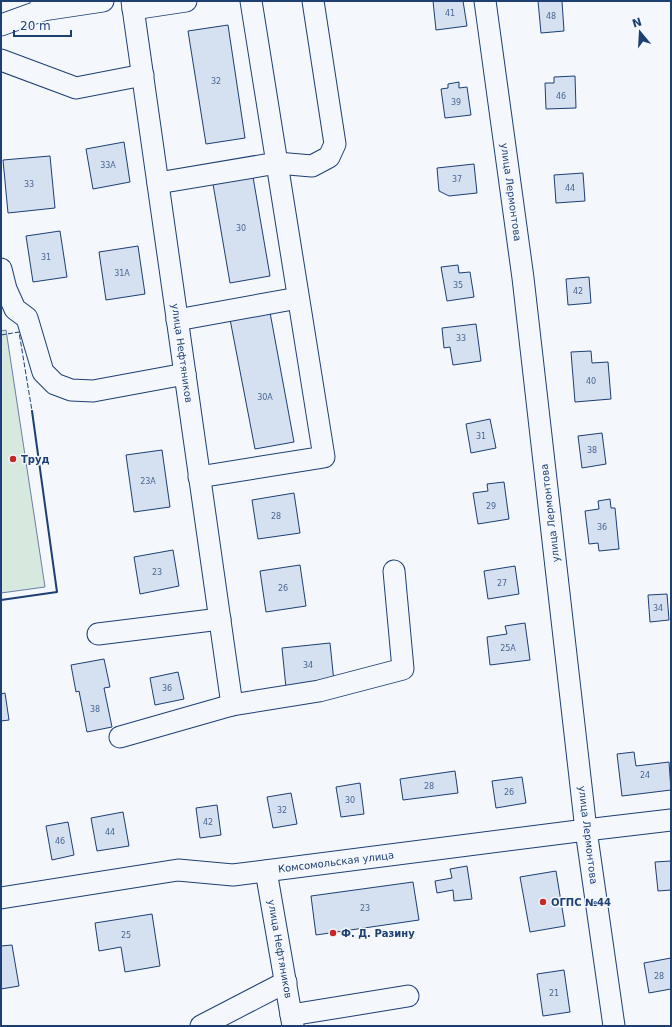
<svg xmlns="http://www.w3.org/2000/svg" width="672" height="1027" viewBox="0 0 672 1027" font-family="'DejaVu Sans',sans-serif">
  <rect width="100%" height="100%" fill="#f4f7fb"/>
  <path fill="#d7e8df" stroke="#687fa3" d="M 6,330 L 45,587 L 1,593 L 1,331 Z"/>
  <g fill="#d5e0f0" stroke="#1d3f73">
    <path d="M 433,1 L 463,1 L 467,26 L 436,30 Z"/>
    <path d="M 538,1 L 562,1 L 564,31 L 541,33 Z"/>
    <path d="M 228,25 L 245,138 L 206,144 L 188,31 Z"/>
    <path d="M 575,76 L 576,108 L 546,109 L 545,83 L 554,83 L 554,77 Z"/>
    <path d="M 459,82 L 459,88 L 467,87 L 471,115 L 445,118 L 441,89 L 448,88 L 448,84 Z"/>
    <path d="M 124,142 L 130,182 L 93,189 L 86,149 Z"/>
    <path d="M 50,156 L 55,208 L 8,213 L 3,160 Z"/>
    <path d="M 474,164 L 477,193 L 449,196 L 439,191 L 437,168 Z"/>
    <path d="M 583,173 L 585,201 L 556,203 L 554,175 Z"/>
    <path d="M 253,177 L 270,276 L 230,283 L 213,184 Z"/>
    <path d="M 60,231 L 67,277 L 33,282 L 26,236 Z"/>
    <path d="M 138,246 L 145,294 L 106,300 L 99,252 Z"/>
    <path d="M 458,265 L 459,273 L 470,272 L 474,297 L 447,301 L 441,267 Z"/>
    <path d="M 589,277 L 591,303 L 568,305 L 566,279 Z"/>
    <path d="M 269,307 L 294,442 L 255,449 L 229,314 Z"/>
    <path d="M 476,324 L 481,361 L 453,365 L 450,347 L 444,348 L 442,328 Z"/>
    <path d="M 591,351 L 592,363 L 608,362 L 611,399 L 575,402 L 571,352 Z"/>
    <path d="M 490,419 L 496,448 L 471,453 L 466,424 Z"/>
    <path d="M 602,433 L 606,464 L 582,468 L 578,436 Z"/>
    <path d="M 162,450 L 170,507 L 134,512 L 126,455 Z"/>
    <path d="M 504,482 L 509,519 L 478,524 L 473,493 L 488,491 L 487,484 Z"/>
    <path d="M 294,493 L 300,533 L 258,539 L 252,500 Z"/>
    <path d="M 610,499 L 611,508 L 615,508 L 619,549 L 599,551 L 598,543 L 589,544 L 585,511 L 599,509 L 598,501 Z"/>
    <path d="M 173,550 L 179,586 L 140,594 L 134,557 Z"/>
    <path d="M 300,565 L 306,606 L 266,612 L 260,571 Z"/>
    <path d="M 515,566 L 519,594 L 488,599 L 484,571 Z"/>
    <path d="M 667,594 L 669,620 L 650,622 L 648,595 Z"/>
    <path d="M 525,623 L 530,660 L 490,665 L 487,637 L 507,634 L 505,626 Z"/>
    <path d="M 330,643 L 334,682 L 286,688 L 282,648 Z"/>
    <path d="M 104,659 L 110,687 L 104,688 L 112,727 L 87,732 L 79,691 L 76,692 L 71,665 Z"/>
    <path d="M 178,672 L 184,699 L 155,705 L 150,678 Z"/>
    <path d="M 5,693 L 9,720 L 1,721 L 1,694 Z"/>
    <path d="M 634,752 L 636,766 L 669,762 L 671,790 L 622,796 L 617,754 Z"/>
    <path d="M 455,771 L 458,793 L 403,800 L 400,779 Z"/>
    <path d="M 522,777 L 526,803 L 496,808 L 492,781 Z"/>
    <path d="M 360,783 L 364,814 L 341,817 L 336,787 Z"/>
    <path d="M 291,793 L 297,824 L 273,828 L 267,797 Z"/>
    <path d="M 217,805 L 221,835 L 200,838 L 196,808 Z"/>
    <path d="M 123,812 L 129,846 L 97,851 L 91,818 Z"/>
    <path d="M 68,822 L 74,855 L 52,860 L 46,826 Z"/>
    <path d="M 671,861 L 671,890 L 658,891 L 655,862 Z"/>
    <path d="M 467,866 L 472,899 L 454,901 L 453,890 L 437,893 L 435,881 L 452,878 L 450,869 Z"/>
    <path d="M 556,871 L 565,926 L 530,932 L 520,877 Z"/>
    <path d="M 413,882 L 419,920 L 316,935 L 311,896 Z"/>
    <path d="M 152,914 L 160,966 L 125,972 L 121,947 L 99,951 L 95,923 Z"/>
    <path d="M 12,945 L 19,986 L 1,989 L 1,946 Z"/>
    <path d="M 671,958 L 671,989 L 649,993 L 644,963 Z"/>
    <path d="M 564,970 L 570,1012 L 543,1016 L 537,974 Z"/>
  </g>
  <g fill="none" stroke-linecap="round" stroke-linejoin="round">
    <defs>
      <g id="minor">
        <path d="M 41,1 L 43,10 L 103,1"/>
        <path d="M 132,1 L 232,705"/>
        <path d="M 485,1 L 523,278 L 586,830 L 614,1026"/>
        <path d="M 133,9 L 186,1"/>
        <path d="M 1,25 L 43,10"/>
        <path d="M 1,60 L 76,88 L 143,75"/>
        <path d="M 158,183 L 277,163 L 312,166 L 329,157 L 335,144 L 313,1"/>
        <path d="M 1,269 L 6,289 L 15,309 L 27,318 L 43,372 L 55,384 L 71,390 L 93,391 L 185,374"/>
        <path d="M 177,320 L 298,298"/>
        <path d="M 199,477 L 324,457 L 251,1"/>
        <path d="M 98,634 L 220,619"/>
        <path d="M 120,737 L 232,705 L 319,691 L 403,669 L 394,571"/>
        <path d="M 266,871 L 293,1026"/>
        <path d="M 1,898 L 178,870 L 233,875 L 586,830 L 671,820"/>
        <path d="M 291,1015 L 408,996"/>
        <path d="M 201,1026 L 286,982"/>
      </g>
    </defs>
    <use href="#minor" stroke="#1d3f73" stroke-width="23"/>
    <use href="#minor" stroke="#f4f7fb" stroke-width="21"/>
    <path stroke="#1d3f73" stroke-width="1" stroke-dasharray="5 2" stroke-linecap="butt" d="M 1,335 L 19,332 L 32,411"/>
    <path stroke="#1d3f73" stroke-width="2" d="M 1,600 L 57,592 L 32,411"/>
  </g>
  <g fill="#c62828" stroke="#f4f7fb" stroke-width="1.5">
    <circle cx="13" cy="459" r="4"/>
    <circle cx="543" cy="902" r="4"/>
    <circle cx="333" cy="933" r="4"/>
  </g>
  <g text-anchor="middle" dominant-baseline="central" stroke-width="3" stroke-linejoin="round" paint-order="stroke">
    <g font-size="8" fill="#4b6792">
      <text x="450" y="13">41</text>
      <text x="551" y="16">48</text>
      <text x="216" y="81">32</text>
      <text x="561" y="96">46</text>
      <text x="456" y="102">39</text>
      <text x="108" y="165">33А</text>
      <text x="457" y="179">37</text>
      <text x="29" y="184">33</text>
      <text x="570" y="188">44</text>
      <text x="241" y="228">30</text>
      <text x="46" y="257">31</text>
      <text x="122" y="273">31А</text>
      <text x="458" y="285">35</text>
      <text x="578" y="291">42</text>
      <text x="461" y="338">33</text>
      <text x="591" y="381">40</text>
      <text x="265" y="397">30А</text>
      <text x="481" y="436">31</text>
      <text x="592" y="450">38</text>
      <text x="148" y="481">23А</text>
      <text x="491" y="506">29</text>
      <text x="276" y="516">28</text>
      <text x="602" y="527">36</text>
      <text x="157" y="572">23</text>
      <text x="502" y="583">27</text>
      <text x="283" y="588">26</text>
      <text x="658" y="608">34</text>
      <text x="508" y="648">25А</text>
      <text x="308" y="665">34</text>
      <text x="167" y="688">36</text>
      <text x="95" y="709">38</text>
      <text x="645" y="775">24</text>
      <text x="429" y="786">28</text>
      <text x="509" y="792">26</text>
      <text x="350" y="800">30</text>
      <text x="282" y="810">32</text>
      <text x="208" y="822">42</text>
      <text x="110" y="832">44</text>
      <text x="60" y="841">46</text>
      <text x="365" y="908">23</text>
      <text x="126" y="935">25</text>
      <text x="659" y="976">28</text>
      <text x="554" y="993">21</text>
    </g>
    <g font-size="10" fill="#1d3f73" stroke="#f4f7fb">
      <text transform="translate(511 192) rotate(82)">улица Лермонтова</text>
      <text transform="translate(182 353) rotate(82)">улица Нефтяников</text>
      <text transform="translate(550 513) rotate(-97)">улица Лермонтова</text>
      <text transform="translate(588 835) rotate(83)">улица Лермонтова</text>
      <text transform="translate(336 862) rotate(-7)">Комсомольская улица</text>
      <text transform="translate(280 949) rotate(80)">улица Нефтяников</text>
    </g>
    <g font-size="10" font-weight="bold" fill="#1d3f73" stroke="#f4f7fb" text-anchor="start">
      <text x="21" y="459">Труд</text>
      <text x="551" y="902">ОГПС №44</text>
      <text x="341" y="933">Ф. Д. Разину</text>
    </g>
  </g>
  <rect width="672" height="1027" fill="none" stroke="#1d3f73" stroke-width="4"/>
  <g transform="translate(640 32) rotate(342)" stroke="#f4f7fb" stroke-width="3" paint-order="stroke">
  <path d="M0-3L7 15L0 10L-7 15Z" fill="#1d3f73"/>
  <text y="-6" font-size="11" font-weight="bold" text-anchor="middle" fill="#1d3f73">N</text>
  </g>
  <path d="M14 30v6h57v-6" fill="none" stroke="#1d3f73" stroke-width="2"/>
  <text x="20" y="30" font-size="12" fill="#1d3f73" stroke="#f4f7fb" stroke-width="3" paint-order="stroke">20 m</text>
</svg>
